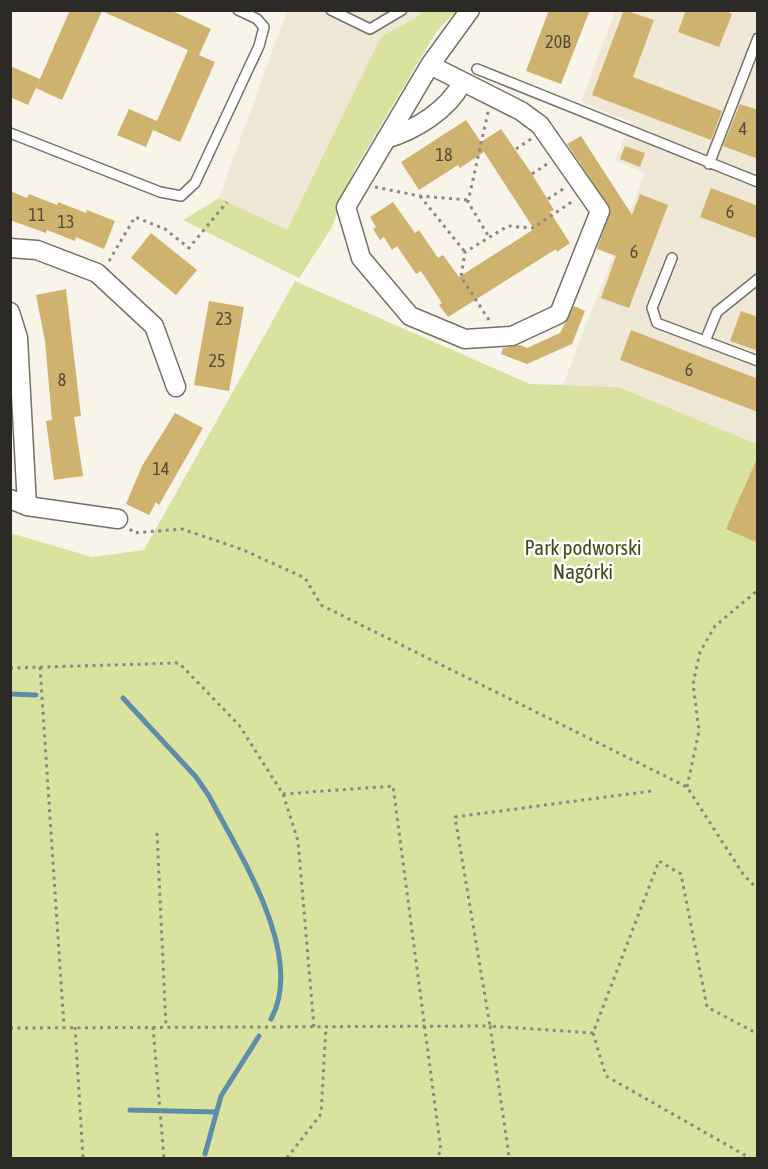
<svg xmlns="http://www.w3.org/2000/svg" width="768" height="1169" viewBox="0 0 768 1169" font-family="'Asap Condensed',sans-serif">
  <rect width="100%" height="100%" fill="#f9f4ea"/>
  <g fill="#f0e8d6">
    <path d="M 287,11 L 428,11 L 296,248 L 219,198 Z"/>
    <path d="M 615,11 L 757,11 L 757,444 L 618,387 L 563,385 L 645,173 L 615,161 L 631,122 L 581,102 Z"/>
  </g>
  <g fill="#dae2a0">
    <path d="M 422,11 L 456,11 L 436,32 L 355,169 L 331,229 L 299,278 L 183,220 L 219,198 L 287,230 L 381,37 L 420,15 Z"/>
    <path d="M 295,281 L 530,384 L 618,387 L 757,444 L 757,1158 L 11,1158 L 10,533 L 92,557 L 144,550 Z"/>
  </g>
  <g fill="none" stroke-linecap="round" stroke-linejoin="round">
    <g stroke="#5d8daa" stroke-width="5">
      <path d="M 10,694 L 36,695"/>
      <path d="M 123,698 L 196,777 L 209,796 C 239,854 306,955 271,1019"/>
      <path d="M 130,1110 L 215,1112"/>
      <path d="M 205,1154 L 221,1096 L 259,1036"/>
    </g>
  </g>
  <g fill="#cfb26e">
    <path d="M 70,10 L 170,10 L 211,29 L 199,55 L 215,62 L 180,142 L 153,130 L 146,147 L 117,135 L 129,109 L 157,121 L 188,50 L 102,11 L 62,100 L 36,88 Z"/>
    <path d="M 549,10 L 590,10 L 561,84 L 526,71 Z"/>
    <path d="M 624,10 L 654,20 L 633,77 L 722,111 L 711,140 L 592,95 Z"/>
    <path d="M 686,10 L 724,10 L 732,14 L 719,47 L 678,32 Z"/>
    <path d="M 10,66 L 40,79 L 28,105 L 10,97 Z"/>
    <path d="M 740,104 L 758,110 L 758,159 L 723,146 Z"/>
    <path d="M 466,120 L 481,142 L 501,129 L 532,174 L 554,210 L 550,212 L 570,243 L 557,252 L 556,249 L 448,317 L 439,305 L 442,303 L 421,271 L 416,274 L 397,246 L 392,250 L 384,237 L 380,240 L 373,229 L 376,227 L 370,217 L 393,202 L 415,233 L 419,230 L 438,258 L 443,255 L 459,277 L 534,229 L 484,152 L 460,168 L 458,165 L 419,190 L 401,162 Z"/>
    <path d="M 581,136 L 632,215 L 640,194 L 668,205 L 629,308 L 601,298 L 616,256 L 597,249 L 611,210 L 567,144 Z"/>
    <path d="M 625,146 L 645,153 L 640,167 L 620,159 Z"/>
    <path d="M 711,188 L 758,206 L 758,239 L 700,217 Z"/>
    <path d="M 10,191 L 27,198 L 29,194 L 57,205 L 58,202 L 86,213 L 87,210 L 115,221 L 104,249 L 76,237 L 75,241 L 47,230 L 46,233 L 10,220 Z"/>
    <path d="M 151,233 L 197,270 L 176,295 L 131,258 Z"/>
    <path d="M 66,289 L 81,416 L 74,417 L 83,476 L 54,480 L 46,421 L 52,420 L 45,341 L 36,295 Z"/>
    <path d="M 209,301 L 244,307 L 229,391 L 194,385 Z"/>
    <path d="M 574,306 L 585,311 L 572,344 L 527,364 L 501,354 L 503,348 L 520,345 L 527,348 L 560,333 Z"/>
    <path d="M 741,311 L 758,317 L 758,351 L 730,341 Z"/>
    <path d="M 631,330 L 758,379 L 758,412 L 620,360 Z"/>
    <path d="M 175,413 L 203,428 L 159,505 L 156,502 L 149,515 L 126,504 L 142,466 Z"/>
    <path d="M 758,456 L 758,543 L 726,529 Z"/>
  </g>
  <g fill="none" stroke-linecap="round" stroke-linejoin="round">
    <defs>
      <g id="lane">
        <path d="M 331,10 L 370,29 L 402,10"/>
        <path d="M 477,69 L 758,182"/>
        <path d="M 10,133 L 160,192 L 181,196 L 195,183 L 259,46 L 264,27 L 257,19 L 238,10"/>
        <path d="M 709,164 L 758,38"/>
        <path d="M 672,258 L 652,308 L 657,323 L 758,361"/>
        <path d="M 705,341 L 717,312 L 758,279"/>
      </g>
      <g id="street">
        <path d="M 430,65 L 521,111 L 540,125 L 600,211 L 559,314 L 512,336 L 465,339 L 410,316 L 361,258 L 346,207 L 430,65 L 470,10"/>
        <path d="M 386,139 C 415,130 447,111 462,83"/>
        <path d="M 10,248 L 37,250 L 97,273 L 154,326 L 176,387"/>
        <path d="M 10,312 L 18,338 L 27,506 L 10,499"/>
        <path d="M 27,506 L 118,519"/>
      </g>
    </defs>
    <use href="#lane" stroke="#757167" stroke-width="12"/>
    <use href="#street" stroke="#757167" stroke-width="21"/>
    <g stroke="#8d8982" stroke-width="3" stroke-dasharray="3 4.5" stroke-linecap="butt">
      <path d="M 488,112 L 468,202 L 489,237"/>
      <path d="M 516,149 L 531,139"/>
      <path d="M 532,174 L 547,164"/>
      <path d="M 375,187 L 420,196 L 468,200"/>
      <path d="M 420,196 L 465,252"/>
      <path d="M 548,199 L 563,189"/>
      <path d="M 109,261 L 135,217 L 165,229 L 189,248 L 227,202"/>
      <path d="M 489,320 L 461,277 L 465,252 L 508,226 L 533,228 L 573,201"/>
      <path d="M 130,529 L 134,533 L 182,529 L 241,549 L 305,578 L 321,605 L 687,787 L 743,874 L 758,890"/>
      <path d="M 40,667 L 64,1027"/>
      <path d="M 10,668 L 179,663 L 239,725 L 283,794 L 298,841 L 314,1027"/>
      <path d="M 687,787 L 699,731 L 693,684 L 700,652 L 715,626 L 758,590"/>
      <path d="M 651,791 L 455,817 L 490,1026 L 593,1033 L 659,861 L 681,874 L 707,1007 L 758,1034"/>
      <path d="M 283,794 L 393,786 L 441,1151 L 436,1158"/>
      <path d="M 157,833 L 166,1027"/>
      <path d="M 75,1027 L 83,1158"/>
      <path d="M 153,1027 L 164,1158"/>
      <path d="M 10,1028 L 490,1026 L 509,1156 L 512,1158"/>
      <path d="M 593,1033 L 606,1076 L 750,1158"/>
      <path d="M 287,1158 L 321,1114 L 326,1027"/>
    </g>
    <use href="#lane" stroke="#fff" stroke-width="9"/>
    <use href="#street" stroke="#fff" stroke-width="18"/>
  </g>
  <g text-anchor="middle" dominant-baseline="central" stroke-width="5" stroke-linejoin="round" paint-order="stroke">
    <g font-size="18" fill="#554c38">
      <text x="558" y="41">20B</text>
      <text x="743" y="128">4</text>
      <text x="444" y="154">18</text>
      <text x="730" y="211">6</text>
      <text x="37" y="214">11</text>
      <text x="66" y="221">13</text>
      <text x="634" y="251">6</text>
      <text x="224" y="318">23</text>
      <text x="217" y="360">25</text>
      <text x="689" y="369">6</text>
      <text x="62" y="379">8</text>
      <text x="161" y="468">14</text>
    </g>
    <g font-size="21" fill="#464a15" stroke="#fff">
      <text x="583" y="547">Park podworski<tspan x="583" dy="24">Nagórki</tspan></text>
    </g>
  </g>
  <rect width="768" height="1169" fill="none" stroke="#2c2a26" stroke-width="24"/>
</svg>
